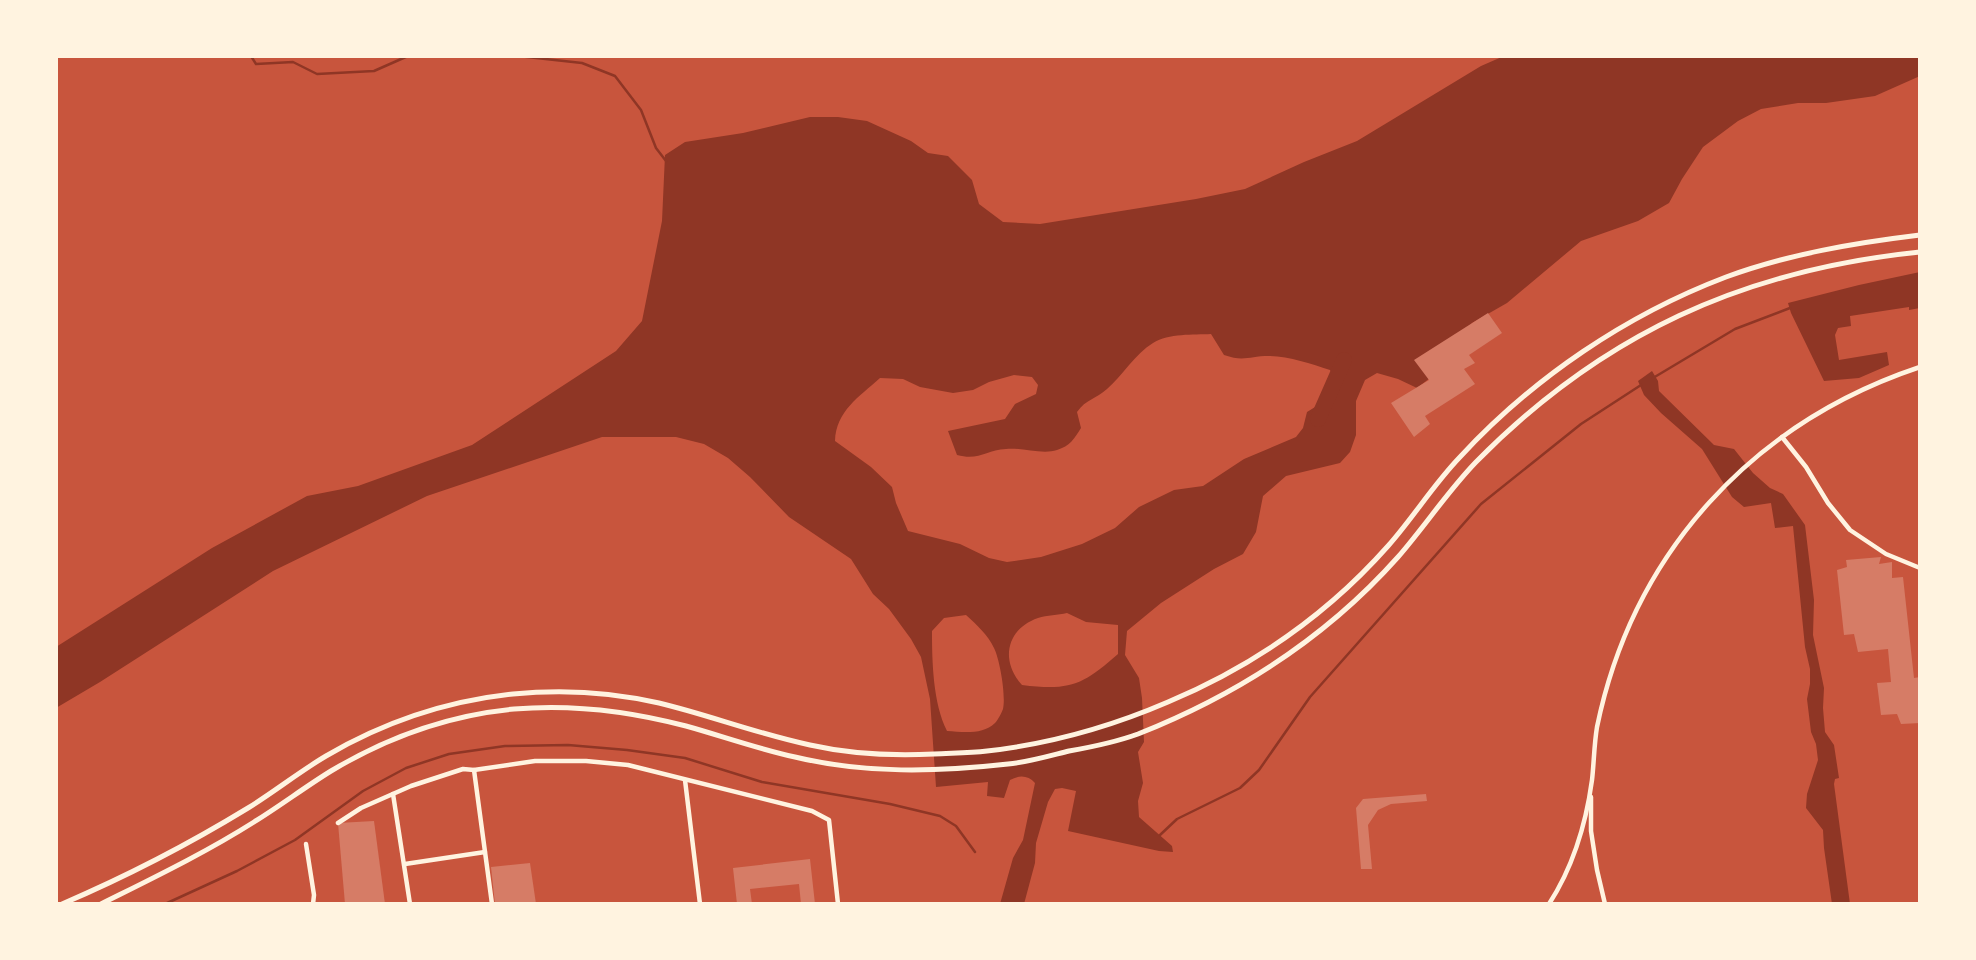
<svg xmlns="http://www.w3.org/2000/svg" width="1976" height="960" viewBox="0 0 1976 960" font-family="Barlow,sans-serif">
  <rect width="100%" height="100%" fill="#c8553d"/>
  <g fill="#8f3625" fill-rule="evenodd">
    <path d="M 1504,56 L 1920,56 L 1920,76 L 1875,96 L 1826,103 L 1798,103 L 1761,109 L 1738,121 L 1703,147 L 1682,179 L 1669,203 L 1638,221 L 1581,241 L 1507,303 L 1472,323 L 1430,378 L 1417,388 L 1398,379 L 1377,373 L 1365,380 L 1356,401 L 1356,435 L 1350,452 L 1340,463 L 1286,476 L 1263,496 L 1256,532 L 1243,554 L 1214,569 L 1161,603 L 1127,631 L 1125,655 L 1139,678 L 1142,698 L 1144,742 L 1138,752 L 1143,783 L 1138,801 L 1139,817 L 1172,846 L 1173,852 L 1159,851 L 1068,831 L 1076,791 L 1062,788 L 1055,789 L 1048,802 L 1036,843 L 1035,863 L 1024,904 L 1000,904 L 1013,858 L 1023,840 L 1035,783 C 1028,775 1019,775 1010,780 L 1004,798 L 987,796 L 988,782 L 936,787 L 930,699 L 921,657 L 911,639 L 889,609 L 873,594 L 851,559 L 789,517 L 750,477 L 728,458 L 704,444 L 676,437 L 602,437 L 427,496 L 273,571 L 100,682 L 56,708 L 56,647 L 212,548 L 307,496 L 358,486 L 472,445 L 616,351 L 642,321 L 662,221 L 665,155 L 685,142 L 743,133 L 810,117 L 838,117 L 867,121 L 911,141 L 928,153 L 948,156 L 972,180 L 979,204 L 1003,222 L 1040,224 L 1196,199 L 1245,189 L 1304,162 L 1357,141 L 1481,66 ZM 1211,334 L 1224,355 C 1244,362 1249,356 1269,356 C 1289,356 1311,364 1330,370 L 1338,384 L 1333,396 L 1307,412 L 1303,428 L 1296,437 L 1244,459 L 1203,486 L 1174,490 L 1139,507 L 1115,528 L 1082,544 L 1041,557 L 1007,562 L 989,558 L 960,544 L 908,531 L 896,503 L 892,487 L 871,467 L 835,441 C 836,411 859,397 880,378 L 903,379 L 920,387 L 953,393 L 973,390 L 989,382 L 1014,375 L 1032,377 L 1038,385 L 1036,394 L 1015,404 L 1005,419 L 948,431 L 957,455 C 979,461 986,450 1006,449 C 1022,447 1042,455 1057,450 C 1070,446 1074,439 1081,428 L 1077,412 C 1086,399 1096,399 1107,389 C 1122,376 1135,354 1153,343 C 1169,333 1193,335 1211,334 ZM 1067,613 L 1086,622 L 1118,625 L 1118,654 C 1083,685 1070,691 1022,685 C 1000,661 1006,629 1038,618 C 1047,615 1058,615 1067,613 ZM 966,615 C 977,625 988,635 994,648 C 1000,660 1006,696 1003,709 C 1002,712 998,720 995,723 C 983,735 963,732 947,731 C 933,703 932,662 932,631 L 944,618 Z"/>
    <path d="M 1920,272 L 1920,308 L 1909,310 L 1909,307 L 1850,316 L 1851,326 L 1838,328 L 1835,335 L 1839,360 L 1887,352 L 1889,365 L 1859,378 L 1824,381 L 1791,313 L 1788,303 L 1859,285 Z"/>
    <path d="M 1652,371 L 1658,381 L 1659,391 L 1714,445 L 1734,449 L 1753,473 L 1770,488 L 1783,494 L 1805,525 L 1814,600 L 1813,635 L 1824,688 L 1823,708 L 1825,732 L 1834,745 L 1839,778 L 1835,779 L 1834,784 L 1850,904 L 1832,904 L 1824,848 L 1823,830 L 1806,808 L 1807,794 L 1818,760 L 1816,744 L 1811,732 L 1807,699 L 1810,684 L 1810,669 L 1805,647 L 1793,526 L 1775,528 L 1771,503 L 1744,507 L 1732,497 L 1702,449 L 1661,413 L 1644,395 L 1638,381 Z"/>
  </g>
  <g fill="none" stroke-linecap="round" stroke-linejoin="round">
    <g stroke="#8f3625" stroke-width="2.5">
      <path d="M 251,56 L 256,64 L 293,62 L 317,74 L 374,71 L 408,56"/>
      <path d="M 518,56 L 582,63 L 615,76 L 641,110 L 656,148 L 666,161"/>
      <path d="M 1653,378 L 1735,329 L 1790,308"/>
      <path d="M 1160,835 L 1177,819 L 1240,788 L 1259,770 L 1310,697 L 1481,504 L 1581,424 L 1641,385"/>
      <path d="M 165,904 L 237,871 L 295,840 L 363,791 L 406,768 L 449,754 L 505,746 L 568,745 L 627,750 L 685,758 L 762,782 L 890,804 L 940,816 L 956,826 L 975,852"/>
    </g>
    <path stroke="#8f3625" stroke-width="16" d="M 1318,419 L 1344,360"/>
  </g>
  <g fill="#d67c66">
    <path d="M 1488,313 L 1502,333 L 1469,355 L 1475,363 L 1464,369 L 1475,384 L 1425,416 L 1430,424 L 1414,437 L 1391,403 L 1429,380 L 1414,360 Z"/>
    <path d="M 1881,557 L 1879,564 L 1892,562 L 1892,578 L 1903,577 L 1914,678 L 1920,677 L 1920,723 L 1901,724 L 1897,714 L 1881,715 L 1877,683 L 1891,682 L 1888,649 L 1858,652 L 1854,634 L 1844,635 L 1837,570 L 1847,567 L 1846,560 Z"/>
    <path d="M 1426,794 L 1427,801 L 1391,804 L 1378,810 L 1368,825 L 1372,869 L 1361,869 L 1356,808 L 1363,799 Z"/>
    <path d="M 374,821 L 385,904 L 345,904 L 338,823 Z"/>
    <path d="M 810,859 L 815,904 L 801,904 L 799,884 L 750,889 L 752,904 L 737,904 L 733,868 Z"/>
    <path d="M 530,863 L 536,904 L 495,904 L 491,867 Z"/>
  </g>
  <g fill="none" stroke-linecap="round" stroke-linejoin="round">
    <g stroke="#fff3e0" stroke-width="4.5">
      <path d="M 1782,437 L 1806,467 L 1828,503 L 1850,530 L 1886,554 L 1920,568"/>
      <path d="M 474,770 L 492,904"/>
      <path d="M 685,780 L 700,904"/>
      <path d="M 393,794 L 410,904"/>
      <path d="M 1591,797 L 1591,831 L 1597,870 L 1605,904"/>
      <path d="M 338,823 L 361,808 L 411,786 L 463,769 L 474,770 L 535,761 L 586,761 L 628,765 L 812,811 L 829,820 L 838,904"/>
      <path d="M 306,844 L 314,895 L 313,904"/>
      <path d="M 405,864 L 485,852"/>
      <path d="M 1549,904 C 1573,867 1586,824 1592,780 C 1594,763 1594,745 1597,727 C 1633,553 1752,423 1920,367"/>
    </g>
    <g stroke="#fff3e0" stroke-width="5">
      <path d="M 62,904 C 125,877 189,844 248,808 C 274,792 299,772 326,756 C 384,722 447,701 513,694 C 562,689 611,692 659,703 C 709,715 758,734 810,745 C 850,754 893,756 934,754 C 952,753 969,753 987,751 C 1049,744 1110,727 1168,702 C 1251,667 1327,615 1388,546 C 1413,518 1433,485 1460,457 C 1533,378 1626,315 1726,277 C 1789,254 1854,243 1920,235"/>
      <path d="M 101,904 C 153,878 205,853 254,822 C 280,806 305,787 331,771 C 386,738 449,715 514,709 C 572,704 629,711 686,726 C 722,736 758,749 795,757 C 865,774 937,772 1008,764 C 1029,762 1049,756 1069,751 C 1092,747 1116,742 1138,734 C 1239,694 1326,638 1398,557 C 1425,526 1448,491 1476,462 C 1602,334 1743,270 1920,252"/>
    </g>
  </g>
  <rect width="1976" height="960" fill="none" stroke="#fff3e0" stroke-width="116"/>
</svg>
